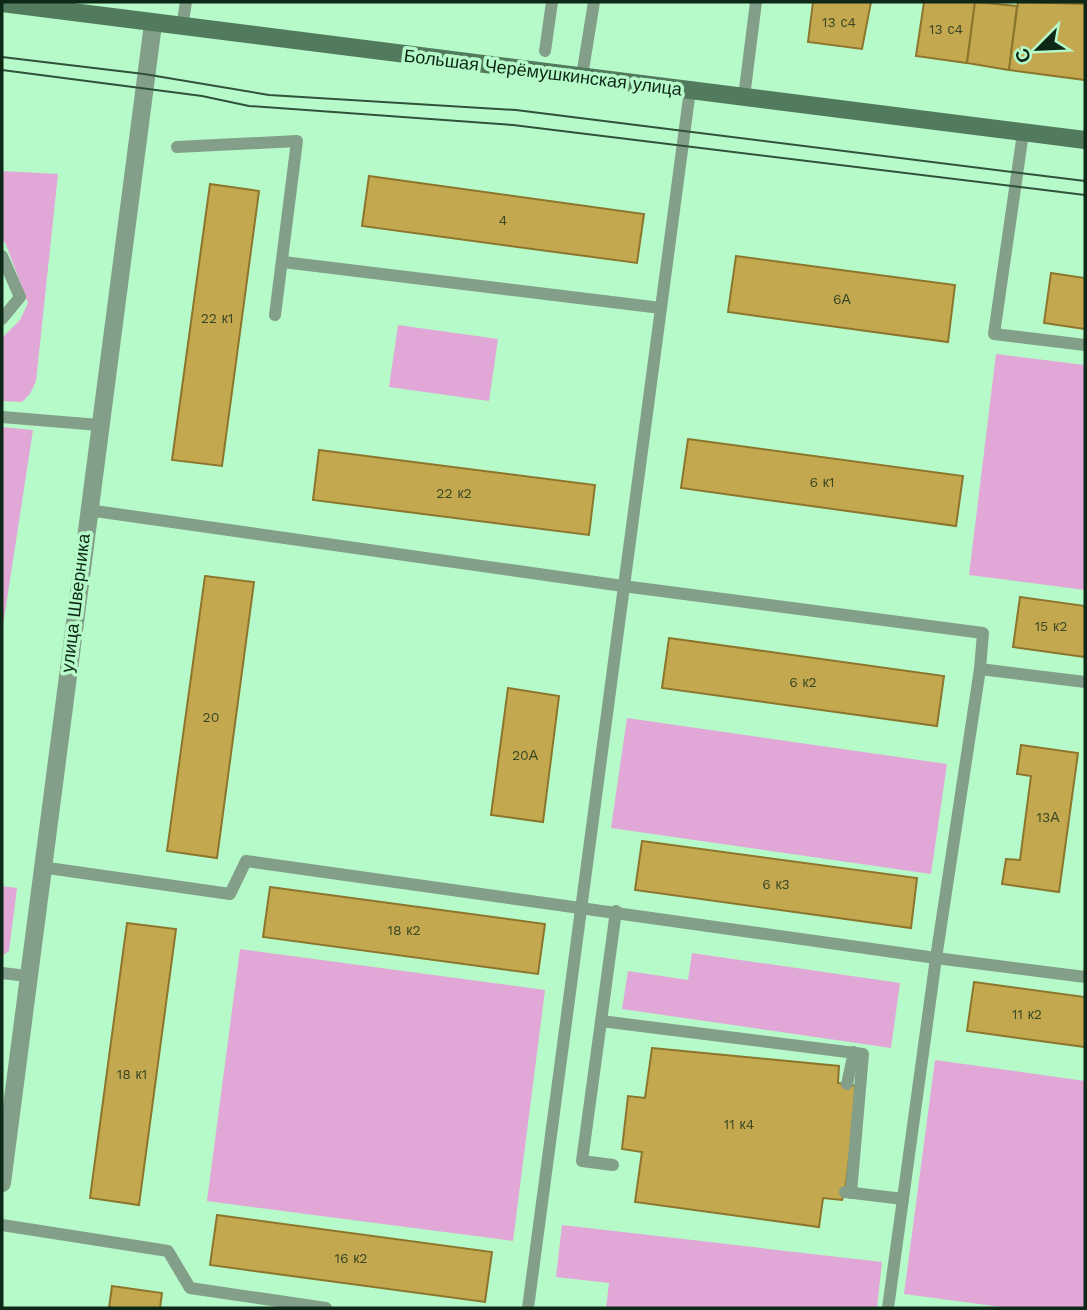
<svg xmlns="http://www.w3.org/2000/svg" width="1087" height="1310" viewBox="0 0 1087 1310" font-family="'Work Sans',sans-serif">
  <rect width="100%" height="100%" fill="#b7fac9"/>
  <g fill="#e1a7d7">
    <path d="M 2,171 L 58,174 L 36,381 L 30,394 L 22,402 L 2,401 L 2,338 L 20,320 L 28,303 L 5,242 L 2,241 Z"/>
    <path d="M 398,325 L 498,339 L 489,401 L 389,387 Z"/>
    <path d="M 996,354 L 1085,365 L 1085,590 L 969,575 Z"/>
    <path d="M 2,427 L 33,430 L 2,632 Z"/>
    <path d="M 627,718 L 947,764 L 931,874 L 611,828 Z"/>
    <path d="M 2,886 L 17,888 L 9,951 L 2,956 Z"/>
    <path d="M 240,949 L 545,990 L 513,1241 L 207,1201 Z"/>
    <path d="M 692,953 L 900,983 L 891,1048 L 622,1009 L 628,971 L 688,980 Z"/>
    <path d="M 935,1060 L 1085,1081 L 1085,1308 L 1009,1308 L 904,1294 Z"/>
    <path d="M 562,1225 L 882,1262 L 877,1308 L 606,1308 L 609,1283 L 556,1277 Z"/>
  </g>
  <g fill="#c3a84f" stroke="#8c762d" stroke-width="2">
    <path d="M 813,2 L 871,2 L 862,49 L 808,42 Z"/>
    <path d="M 924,2 L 975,2 L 967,63 L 916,56 Z"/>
    <path d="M 975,2 L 1017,6 L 1009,70 L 967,63 Z"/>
    <path d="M 1018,2 L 1085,4 L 1085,80 L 1009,70 Z"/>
    <path d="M 369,176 L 644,214 L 637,263 L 362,226 Z"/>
    <path d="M 210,184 L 259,191 L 222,466 L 172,460 Z"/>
    <path d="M 736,256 L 955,285 L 948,342 L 728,312 Z"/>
    <path d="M 1051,273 L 1085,278 L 1085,329 L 1044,323 Z"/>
    <path d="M 688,439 L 963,476 L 956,526 L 681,488 Z"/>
    <path d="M 319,450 L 595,485 L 589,535 L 313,500 Z"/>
    <path d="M 205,576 L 254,582 L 217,858 L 167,851 Z"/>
    <path d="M 1020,597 L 1085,606 L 1085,657 L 1013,647 Z"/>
    <path d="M 669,638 L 944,676 L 937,726 L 662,688 Z"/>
    <path d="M 508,688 L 559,696 L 543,822 L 491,815 Z"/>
    <path d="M 1021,745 L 1078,753 L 1059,892 L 1002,884 L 1006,859 L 1020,860 L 1031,776 L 1017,774 Z"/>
    <path d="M 642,841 L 917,878 L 911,928 L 635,890 Z"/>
    <path d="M 270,887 L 545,924 L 538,974 L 263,937 Z"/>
    <path d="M 127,923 L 176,929 L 139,1205 L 90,1198 Z"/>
    <path d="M 974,982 L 1085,997 L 1085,1047 L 967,1031 Z"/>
    <path d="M 652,1048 L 839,1066 L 838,1083 L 858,1086 L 845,1192 L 842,1200 L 823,1198 L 819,1227 L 635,1202 L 642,1152 L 622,1149 L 628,1096 L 645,1098 Z"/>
    <path d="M 217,1215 L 492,1252 L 485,1302 L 210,1265 Z"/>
    <path d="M 112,1286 L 162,1293 L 160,1308 L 109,1308 Z"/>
  </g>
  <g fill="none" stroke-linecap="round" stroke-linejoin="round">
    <g stroke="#839f8a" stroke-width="12">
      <path d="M 182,27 L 186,2"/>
      <path d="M 545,51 L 552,2"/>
      <path d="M 582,76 L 594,2"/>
      <path d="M 744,97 L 756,2"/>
      <path d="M 1023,133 L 994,334 L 1085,345"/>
      <path d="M 177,147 L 297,141 L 275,315"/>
      <path d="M 2,256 L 20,297 L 2,319"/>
      <path d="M 283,262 L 661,308"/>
      <path d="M 2,417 L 99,425"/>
      <path d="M 88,510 L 623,586 L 983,633 L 980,669 L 1085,682"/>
      <path d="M 41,867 L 230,894 L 246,861 L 936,958 L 980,669"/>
      <path d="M 2,973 L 27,976"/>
      <path d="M 601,1021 L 863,1054 L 851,1193"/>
      <path d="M 847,1084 L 854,1052"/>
      <path d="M 613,1165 L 582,1161 L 616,911"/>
      <path d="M 845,1192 L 903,1199"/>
      <path d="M 2,1225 L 168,1251 L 190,1288 L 326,1308"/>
      <path d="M 528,1308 L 690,90"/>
      <path d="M 888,1308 L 936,958 L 1085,977"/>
    </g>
    <path stroke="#839f8a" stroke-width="18" d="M 2,1183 L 153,24"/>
    <path stroke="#527b5e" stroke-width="18" d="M 2,3 L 1085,140"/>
    <g stroke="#2f523a" stroke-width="2">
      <path d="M 2,57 L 144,74 L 269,95 L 516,110 L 1085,181"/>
      <path d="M 2,70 L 202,96 L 249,106 L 513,125 L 1085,195"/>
    </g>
  </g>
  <g text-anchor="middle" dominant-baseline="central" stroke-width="7" stroke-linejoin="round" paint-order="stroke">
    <g font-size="14" fill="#3a4824">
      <text x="839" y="22">13 с4</text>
      <text x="946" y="29">13 с4</text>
      <text x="503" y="220">4</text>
      <text x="842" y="299">6А</text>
      <text x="217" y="318">22 к1</text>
      <text x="822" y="482">6 к1</text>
      <text x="454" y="493">22 к2</text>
      <text x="1051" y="626">15 к2</text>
      <text x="803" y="682">6 к2</text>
      <text x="211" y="717">20</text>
      <text x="525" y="755">20А</text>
      <text x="1048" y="817">13А</text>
      <text x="776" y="884">6 к3</text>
      <text x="404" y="930">18 к2</text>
      <text x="1027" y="1014">11 к2</text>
      <text x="132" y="1074">18 к1</text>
      <text x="739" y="1124">11 к4</text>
      <text x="351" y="1258">16 к2</text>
    </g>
    <g font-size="18" fill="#0d2816" stroke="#b7fac9">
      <text transform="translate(543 72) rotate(7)">Большая Черёмушкинская улица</text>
      <text transform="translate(75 603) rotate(-83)">улица Шверника</text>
    </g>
  </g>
  <rect width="1087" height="1310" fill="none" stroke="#0d2816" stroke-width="7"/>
  <g transform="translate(1038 49) rotate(246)" stroke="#b7fac9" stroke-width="5" paint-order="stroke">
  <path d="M0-5L12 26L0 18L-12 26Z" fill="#0d2816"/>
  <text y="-10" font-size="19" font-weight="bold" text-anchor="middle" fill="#0d2816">С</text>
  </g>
</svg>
